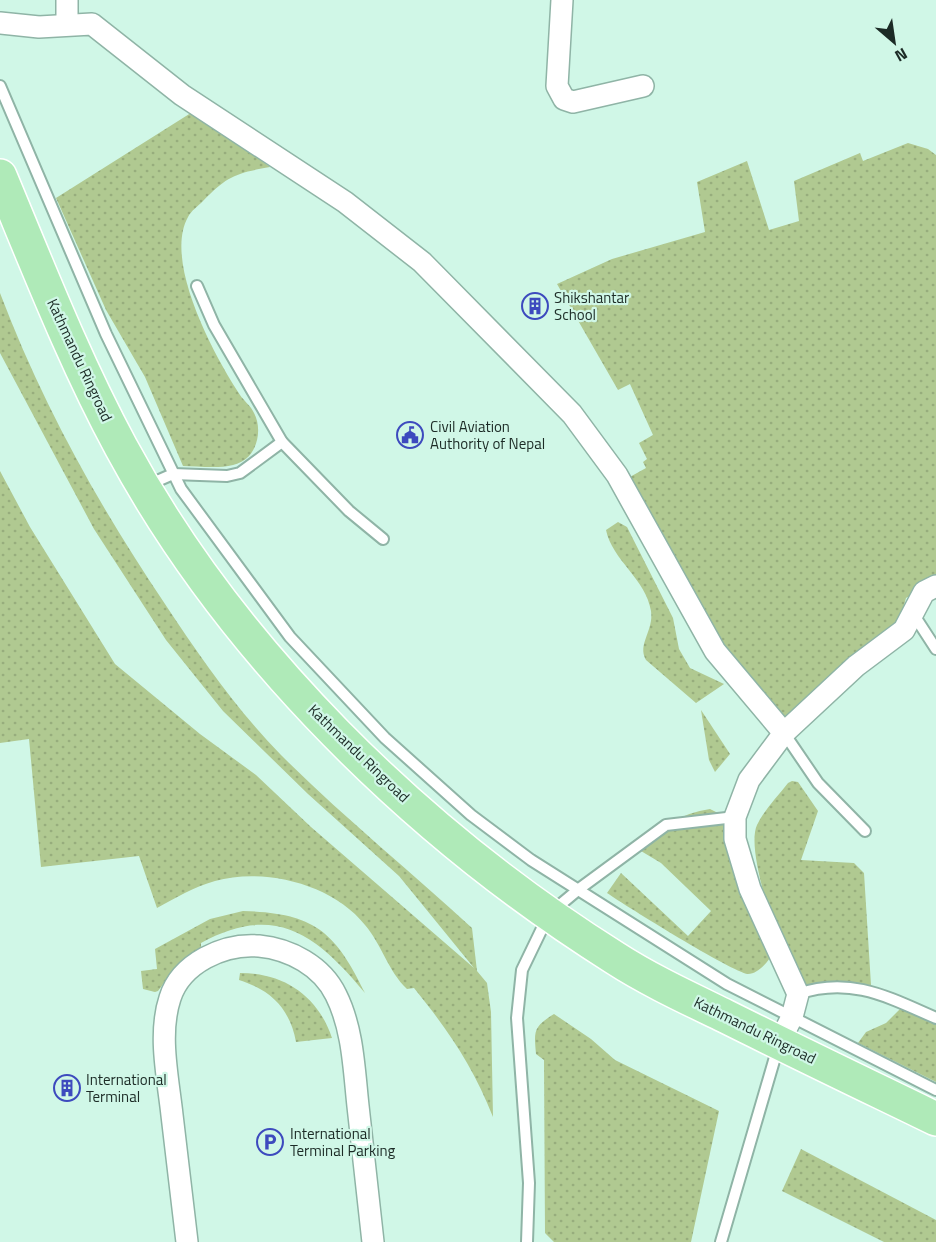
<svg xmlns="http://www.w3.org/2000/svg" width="936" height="1242" viewBox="0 0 936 1242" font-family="'Titillium Web',sans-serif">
  <defs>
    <pattern id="grass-dots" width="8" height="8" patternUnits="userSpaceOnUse" patternTransform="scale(1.5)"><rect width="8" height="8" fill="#b0c991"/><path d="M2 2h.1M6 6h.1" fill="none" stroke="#97ad7d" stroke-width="1.8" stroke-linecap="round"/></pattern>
  </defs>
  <rect width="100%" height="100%" fill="#d0f7e7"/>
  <g fill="url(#grass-dots)">
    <path d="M 194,111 L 270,167 C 236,173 227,176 203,201 C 198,206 191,211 188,217 C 163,262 215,357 240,395 C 244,401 251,406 254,413 C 261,426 259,445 249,456 C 235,472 202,466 183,466 L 145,377 L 106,310 L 56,198 Z"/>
    <path d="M 908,143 L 928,149 L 936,155 L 936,580 L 906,598 L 898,627 L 790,716 L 782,716 L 730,657 L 628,478 L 646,468 L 643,462 L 647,459 L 639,443 L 653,435 L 630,384 L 618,390 L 557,284 L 612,259 L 705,232 L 697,182 L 747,161 L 769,230 L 799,221 L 794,181 L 860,153 L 863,161 Z"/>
    <path d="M 0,293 C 42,404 99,506 165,604 C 200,657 237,710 281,755 C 342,816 409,870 472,928 L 477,971 L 487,983 L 491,1012 L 493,1117 C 473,1066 448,1030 414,988 L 407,989 C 388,971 382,945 365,925 C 333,884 264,867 215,881 C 194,887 175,898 157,908 L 139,856 L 41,867 L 29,739 L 0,743 L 0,471 L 30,527 L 115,664 L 200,734 L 256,775 L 311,827 L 474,968 L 399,876 L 308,794 L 223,711 L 166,640 L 94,529 L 0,353 Z"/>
    <path d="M 618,522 L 627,527 L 673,618 L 679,649 L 690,668 L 724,684 L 696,703 L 646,660 C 637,644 654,631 651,611 C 646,579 612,560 606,530 Z"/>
    <path d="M 701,710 L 730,754 L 715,772 L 709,760 Z"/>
    <path d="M 792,781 L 798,782 L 818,811 L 801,860 L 854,863 L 864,873 L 871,985 L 840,983 L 799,990 C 785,961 744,853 757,825 C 764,810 778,796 788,783 Z"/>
    <path d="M 710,809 L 720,814 L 724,821 L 769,948 L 770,958 C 765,965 757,974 748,974 C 732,972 626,906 607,893 L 621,873 L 688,936 L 711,911 L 661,863 L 636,848 C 656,829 682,813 710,809 Z"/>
    <path d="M 243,911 C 314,913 335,931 365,993 C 317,935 275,902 201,943 L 201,949 L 175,968 L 158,991 L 155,992 L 143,989 L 141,971 L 157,969 L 155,949 L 210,919 Z"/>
    <path d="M 240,973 C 284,973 318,996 332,1038 L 296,1042 C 290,1009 271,990 239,980 Z"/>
    <path d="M 902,1007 L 936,1025 L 936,1082 L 858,1043 L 866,1032 L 886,1023 Z"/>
    <path d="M 554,1014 L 591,1039 L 615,1060 L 719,1111 L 691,1242 L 554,1242 L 545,1233 L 544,1060 L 536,1054 C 534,1031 533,1027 554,1014 Z"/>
    <path d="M 801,1149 L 936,1220 L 936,1242 L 884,1242 L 782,1191 Z"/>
  </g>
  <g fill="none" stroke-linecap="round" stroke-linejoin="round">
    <defs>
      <g id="service">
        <path d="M 0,86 L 106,334 L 181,489 L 290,637 L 385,738 L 471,815 L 531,860 L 727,984 L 936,1090"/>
        <path d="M 197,286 L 214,325 L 282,442 L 349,511 L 383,539"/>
        <path d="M 148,485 L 173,474 L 227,476 L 240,473 L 282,442"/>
        <path d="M 912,612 L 936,649"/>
        <path d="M 784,733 L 818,783 L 865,831"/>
        <path d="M 798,994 C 850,976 888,997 936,1018"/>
        <path d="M 527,1242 L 529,1183 L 517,1018 L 522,970 L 549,914 L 579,889 L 666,825 L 735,817"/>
        <path d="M 721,1242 L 778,1047"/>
      </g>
      <g id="minor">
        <path d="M 67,0 L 67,24"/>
        <path d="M 562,0 L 557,86 L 564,99 L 573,102 L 643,86"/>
        <path d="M 0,23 L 39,27 L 92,24 L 182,95 L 345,202 L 422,262 L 572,414 L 617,475 L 715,651 L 784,733"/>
        <path d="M 779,1043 L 792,1017 L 798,994 L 750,889 L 735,839 L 735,817 L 749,780 L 784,733 L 856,666 L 904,630 L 924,592 L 936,586"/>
        <path d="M 187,1242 C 182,1200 177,1158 172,1115 C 168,1078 158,1034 170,998 C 181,963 224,943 259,946 C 290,949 322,966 336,995 C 353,1029 354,1069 358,1106 C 363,1151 368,1197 373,1242"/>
      </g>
      <path id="trunk" d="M 0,176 C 38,267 74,360 121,447 C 232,653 418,834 615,958 C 649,980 688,998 725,1016 C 795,1051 866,1085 936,1119"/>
    </defs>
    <use href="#service" stroke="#8fb4a6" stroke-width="14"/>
    <use href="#minor" stroke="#8fb4a6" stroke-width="24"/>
    <use href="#trunk" stroke="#fff" stroke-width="36"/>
    <use href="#service" stroke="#fff" stroke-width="10"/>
    <use href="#minor" stroke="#fff" stroke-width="21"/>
    <use href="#trunk" stroke="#afeab8" stroke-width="33"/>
  </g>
  <defs>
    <symbol id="building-ring" viewBox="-11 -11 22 22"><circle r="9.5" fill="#d0f7e7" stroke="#3d4abe" stroke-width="1.5"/><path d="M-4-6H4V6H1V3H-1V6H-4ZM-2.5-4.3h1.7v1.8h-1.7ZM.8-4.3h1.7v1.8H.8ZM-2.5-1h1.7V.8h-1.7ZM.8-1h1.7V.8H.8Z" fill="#3d4abe"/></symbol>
    <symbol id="civic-ring" viewBox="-11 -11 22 22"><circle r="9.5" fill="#d0f7e7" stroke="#3d4abe" stroke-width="1.5"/><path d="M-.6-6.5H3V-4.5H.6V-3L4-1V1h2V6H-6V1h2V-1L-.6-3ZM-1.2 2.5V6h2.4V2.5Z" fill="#3d4abe"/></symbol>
    <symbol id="parking-ring" viewBox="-11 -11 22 22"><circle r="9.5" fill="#d0f7e7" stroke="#3d4abe" stroke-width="1.5"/><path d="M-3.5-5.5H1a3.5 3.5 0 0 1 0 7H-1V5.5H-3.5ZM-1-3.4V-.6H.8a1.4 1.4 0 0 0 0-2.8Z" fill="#3d4abe"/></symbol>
  </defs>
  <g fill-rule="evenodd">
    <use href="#building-ring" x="520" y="291" width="30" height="30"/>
    <use href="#civic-ring" x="395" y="420" width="30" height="30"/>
    <use href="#building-ring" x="52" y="1073" width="30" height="30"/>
    <use href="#parking-ring" x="255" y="1127" width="30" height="30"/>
  </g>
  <g text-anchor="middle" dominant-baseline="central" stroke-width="4.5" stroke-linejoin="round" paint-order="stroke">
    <g font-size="15" fill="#1c2b26" stroke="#d0f7e7" text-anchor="start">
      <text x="554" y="297">Shikshantar<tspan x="554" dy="17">School</tspan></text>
      <text x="430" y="426">Civil Aviation<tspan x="430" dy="17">Authority of Nepal</tspan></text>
      <text x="86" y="1079">International<tspan x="86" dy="17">Terminal</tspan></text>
      <text x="290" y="1133">International<tspan x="290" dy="17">Terminal Parking</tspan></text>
    </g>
    <g font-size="15" fill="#1c2b26" stroke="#d0f7e7">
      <text transform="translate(80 360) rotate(65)">Kathmandu Ringroad</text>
      <text transform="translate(359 753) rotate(44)">Kathmandu Ringroad</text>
      <text transform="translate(755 1030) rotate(26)">Kathmandu Ringroad</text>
    </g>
  </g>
  <g transform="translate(894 42) rotate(151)" stroke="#d0f7e7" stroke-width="4.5" paint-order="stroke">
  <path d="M0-4.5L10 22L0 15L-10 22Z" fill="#1c2b26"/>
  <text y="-9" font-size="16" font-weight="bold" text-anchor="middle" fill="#1c2b26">N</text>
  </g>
</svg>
